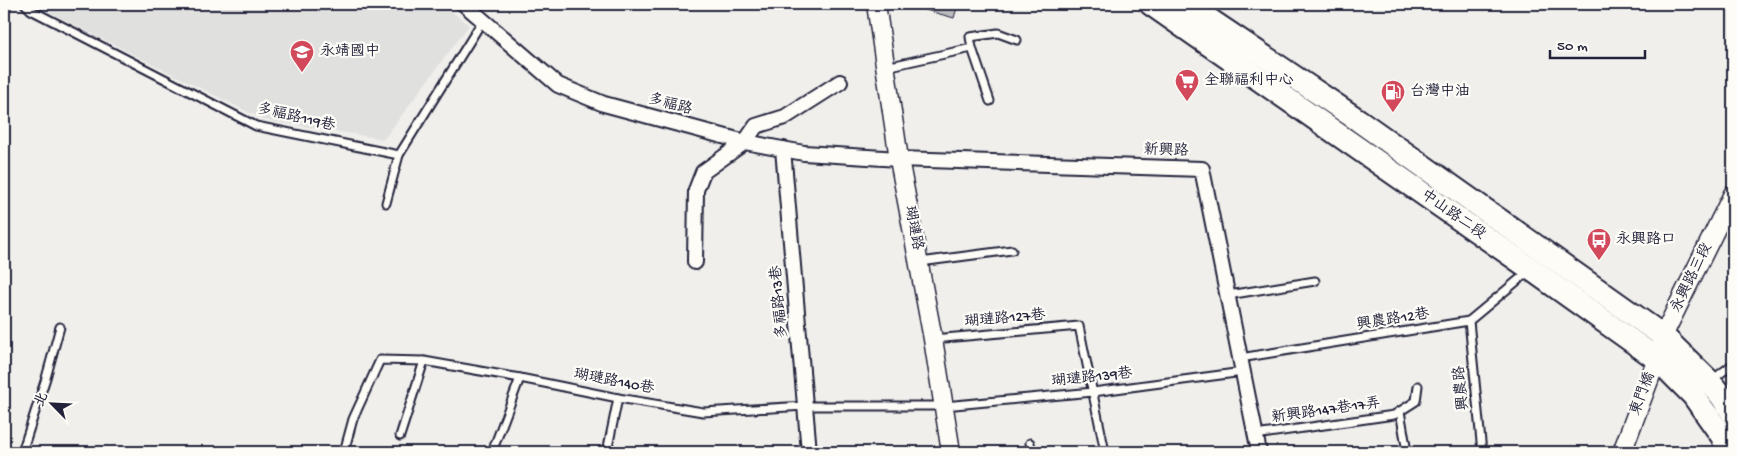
<svg xmlns="http://www.w3.org/2000/svg" width="1737" height="456" viewBox="0 0 1737 456" font-family="'Gochi Hand','LXGW WenKai TC',sans-serif">
  <rect width="100%" height="100%" fill="#f0efec"/>
  <filter id="ink" filterUnits="userSpaceOnUse"><feTurbulence type="fractalNoise" baseFrequency=".02" numOctaves="2"/><feDisplacementMap in="SourceGraphic" scale="10" xChannelSelector="R" yChannelSelector="G"/><feConvolveMatrix kernelMatrix="1 2 1 2 8 2 1 2 1" color-interpolation-filters="sRGB"/></filter>
  <g filter="url(#ink)">
    <path fill="#e0e0df" d="M 42,4 L 442,4 L 469,25 L 384,139 L 264,120 L 51,13 Z"/>
    <path fill="#bcbcc0" stroke="#22223b" d="M 916,4 L 958,4 L 954,18 L 915,7 Z"/>
    <g fill="none" stroke-linecap="round" stroke-linejoin="round">
      <defs>
        <g id="service">
          <path d="M 25,4 L 31,10 L 256,126 L 399,155 L 483,20"/>
          <path d="M 972,48 L 990,101"/>
          <path d="M 886,67 L 972,48 L 970,37 L 998,33 L 1017,40"/>
          <path d="M 386,203 L 399,155"/>
          <path d="M 920,262 L 1012,250"/>
          <path d="M 1228,295 L 1315,281"/>
          <path d="M 1469,321 L 1482,452"/>
          <path d="M 933,339 L 1079,326 L 1105,452"/>
          <path d="M 1240,358 L 1469,321 L 1529,271"/>
          <path d="M 1712,380 L 1733,364"/>
          <path d="M 1400,411 L 1407,452"/>
          <path d="M 1255,435 L 1394,415 L 1416,401 L 1418,386"/>
          <path d="M 400,436 L 424,361"/>
          <path d="M 1030,443 L 1032,452"/>
          <path d="M 22,452 L 46,378 L 60,327"/>
          <path d="M 344,452 L 353,419 L 380,360 L 424,361 L 520,378 L 618,398 L 703,412 L 805,406 L 944,406 L 1093,392 L 1243,372"/>
          <path d="M 492,452 L 520,378"/>
          <path d="M 607,452 L 618,398"/>
        </g>
        <g id="minor">
          <path d="M 464,4 L 558,85 L 604,104 L 745,142 L 804,153 L 899,159 L 1202,169 L 1259,452"/>
          <path d="M 783,149 L 809,452"/>
          <path d="M 695,262 L 696,190 L 703,172 L 745,142 L 756,126 L 785,117 L 840,82"/>
        </g>
        <g id="tertiary">
          <path d="M 876,4 L 899,159 L 933,339 L 951,452"/>
          <path d="M 1622,452 L 1657,359 L 1663,336 L 1733,194"/>
        </g>
        <g id="primary">
          <path d="M 1151,4 L 1531,269 L 1657,359 L 1693,395 L 1722,436 L 1729,452"/>
          <path d="M 1186,4 L 1358,120 L 1663,336 L 1710,382 L 1722,397 L 1733,414"/>
        </g>
      </defs>
      <use href="#service" stroke="#22223b" stroke-width="11"/>
      <use href="#minor" stroke="#22223b" stroke-width="18"/>
      <use href="#tertiary" stroke="#22223b" stroke-width="21"/>
      <use href="#primary" stroke="#22223b" stroke-width="26"/>
      <path stroke="#22223b" stroke-width="2.5" stroke-dasharray="4 4" stroke-linecap="butt" d="M 4,15 L 14,4"/>
      <use href="#service" stroke="#fdfcf7" stroke-width="7"/>
      <use href="#minor" stroke="#fdfcf7" stroke-width="14"/>
      <use href="#tertiary" stroke="#fdfcf7" stroke-width="18"/>
      <use href="#primary" stroke="#fdfcf7" stroke-width="22"/>
    </g>
  </g>
  <defs>
    <symbol id="school-pin" viewBox="-11 -11 22 30"><path d="M0 17L-7.5 6A9.5 9.5 0 1 1 7.5 6Z" fill="#d1495b" stroke="#fdfcf7"/><path d="M0-5L7-2L0 1L-7-2ZM-4 1L0 2.5L4 1V4Q0 6-4 4Z" fill="#fff"/></symbol>
    <symbol id="supermarket-pin" viewBox="-11 -11 22 30"><path d="M0 17L-7.5 6A9.5 9.5 0 1 1 7.5 6Z" fill="#d1495b" stroke="#fdfcf7"/><path d="M-6-5.5h2.5l.6 2H6L4.5 2H-2.5L-4.4-4H-6ZM-1.5 3.2a1.3 1.3 0 1 0 .1 0ZM3 3.2a1.3 1.3 0 1 0 .1 0Z" fill="#fff"/></symbol>
    <symbol id="fuel-pin" viewBox="-11 -11 22 30"><path d="M0 17L-7.5 6A9.5 9.5 0 1 1 7.5 6Z" fill="#d1495b" stroke="#fdfcf7"/><path d="M-5.5-6h7V0h2V4h1.3V-2.5L3-4.5l.8-.8L6-3V5H2.5V1h-1V6h-7ZM-4.2-4.7v3.2H.2V-4.7Z" fill="#fff"/></symbol>
    <symbol id="bus-pin" viewBox="-11 -11 22 30"><path d="M0 17L-7.5 6A9.5 9.5 0 1 1 7.5 6Z" fill="#d1495b" stroke="#fdfcf7"/><path d="M-5-6H5V4H4V6H2V4H-2V6H-4V4H-5ZM-3.5-4V0h7V-4ZM-3.5 1.2v1.5H-2V1.2ZM2 1.2v1.5H3.5V1.2Z" fill="#fff"/></symbol>
  </defs>
  <g fill-rule="evenodd">
    <use href="#school-pin" x="288" y="38" width="28" height="38"/>
    <use href="#supermarket-pin" x="1173" y="67" width="28" height="38"/>
    <use href="#fuel-pin" x="1379" y="78" width="28" height="38"/>
    <use href="#bus-pin" x="1585" y="226" width="28" height="38"/>
  </g>
  <g text-anchor="middle" dominant-baseline="central" stroke-width="4.5" stroke-linejoin="round" paint-order="stroke">
    <g font-size="15" fill="#22223b" stroke="#fdfcf7" text-anchor="start">
      <text x="320" y="52">永靖國中</text>
      <text x="1204" y="81">全聯福利中心</text>
      <text x="1410" y="92">台灣中油</text>
      <text x="1616" y="240">永興路口</text>
    </g>
    <g font-size="15" fill="#22223b" stroke="#fdfcf7">
      <text transform="translate(670 105) rotate(15)">多福路</text>
      <text transform="translate(296 118) rotate(13)">多福路119巷</text>
      <text transform="translate(1166 151) rotate(2)">新興路</text>
      <text transform="translate(1453 215) rotate(35)">中山路二段</text>
      <text transform="translate(913 228) rotate(79)">瑚璉路</text>
      <text transform="translate(1692 278) rotate(-64)">永興路三段</text>
      <text transform="translate(780 302) rotate(-95)">多福路13巷</text>
      <text transform="translate(1005 319) rotate(-5)">瑚璉路127巷</text>
      <text transform="translate(1393 320) rotate(-9)">興農路12巷</text>
      <text transform="translate(1092 378) rotate(-6)">瑚璉路139巷</text>
      <text transform="translate(614 382) rotate(11)">瑚璉路140巷</text>
      <text transform="translate(1462 388) rotate(-96)">興農路</text>
      <text transform="translate(1643 394) rotate(-69)">東門橋</text>
      <text transform="translate(1326 411) rotate(-8)">新興路147巷17弄</text>
    </g>
  </g>
  <rect width="1737" height="456" fill="none" stroke="#fdfcf7" stroke-width="20"/>
  <rect x="10" y="10" width="1717" height="436" fill="none" stroke="#22223b" stroke-width="2" filter="url(#ink)"/>
  <g transform="translate(52 404) rotate(294)" stroke="#fdfcf7" stroke-width="4" paint-order="stroke">
  <path d="M0-4L9 19L0 12L-9 19Z" fill="#22223b"/>
  <text y="-8" font-size="14" font-weight="bold" text-anchor="middle" fill="#22223b">北</text>
  </g>
  <path d="M1550 50v8h95v-8" fill="none" stroke="#22223b" stroke-width="2.5"/>
  <text x="1557" y="50" font-size="15" fill="#22223b" stroke="#fdfcf7" stroke-width="4" paint-order="stroke">50 m</text>
</svg>
